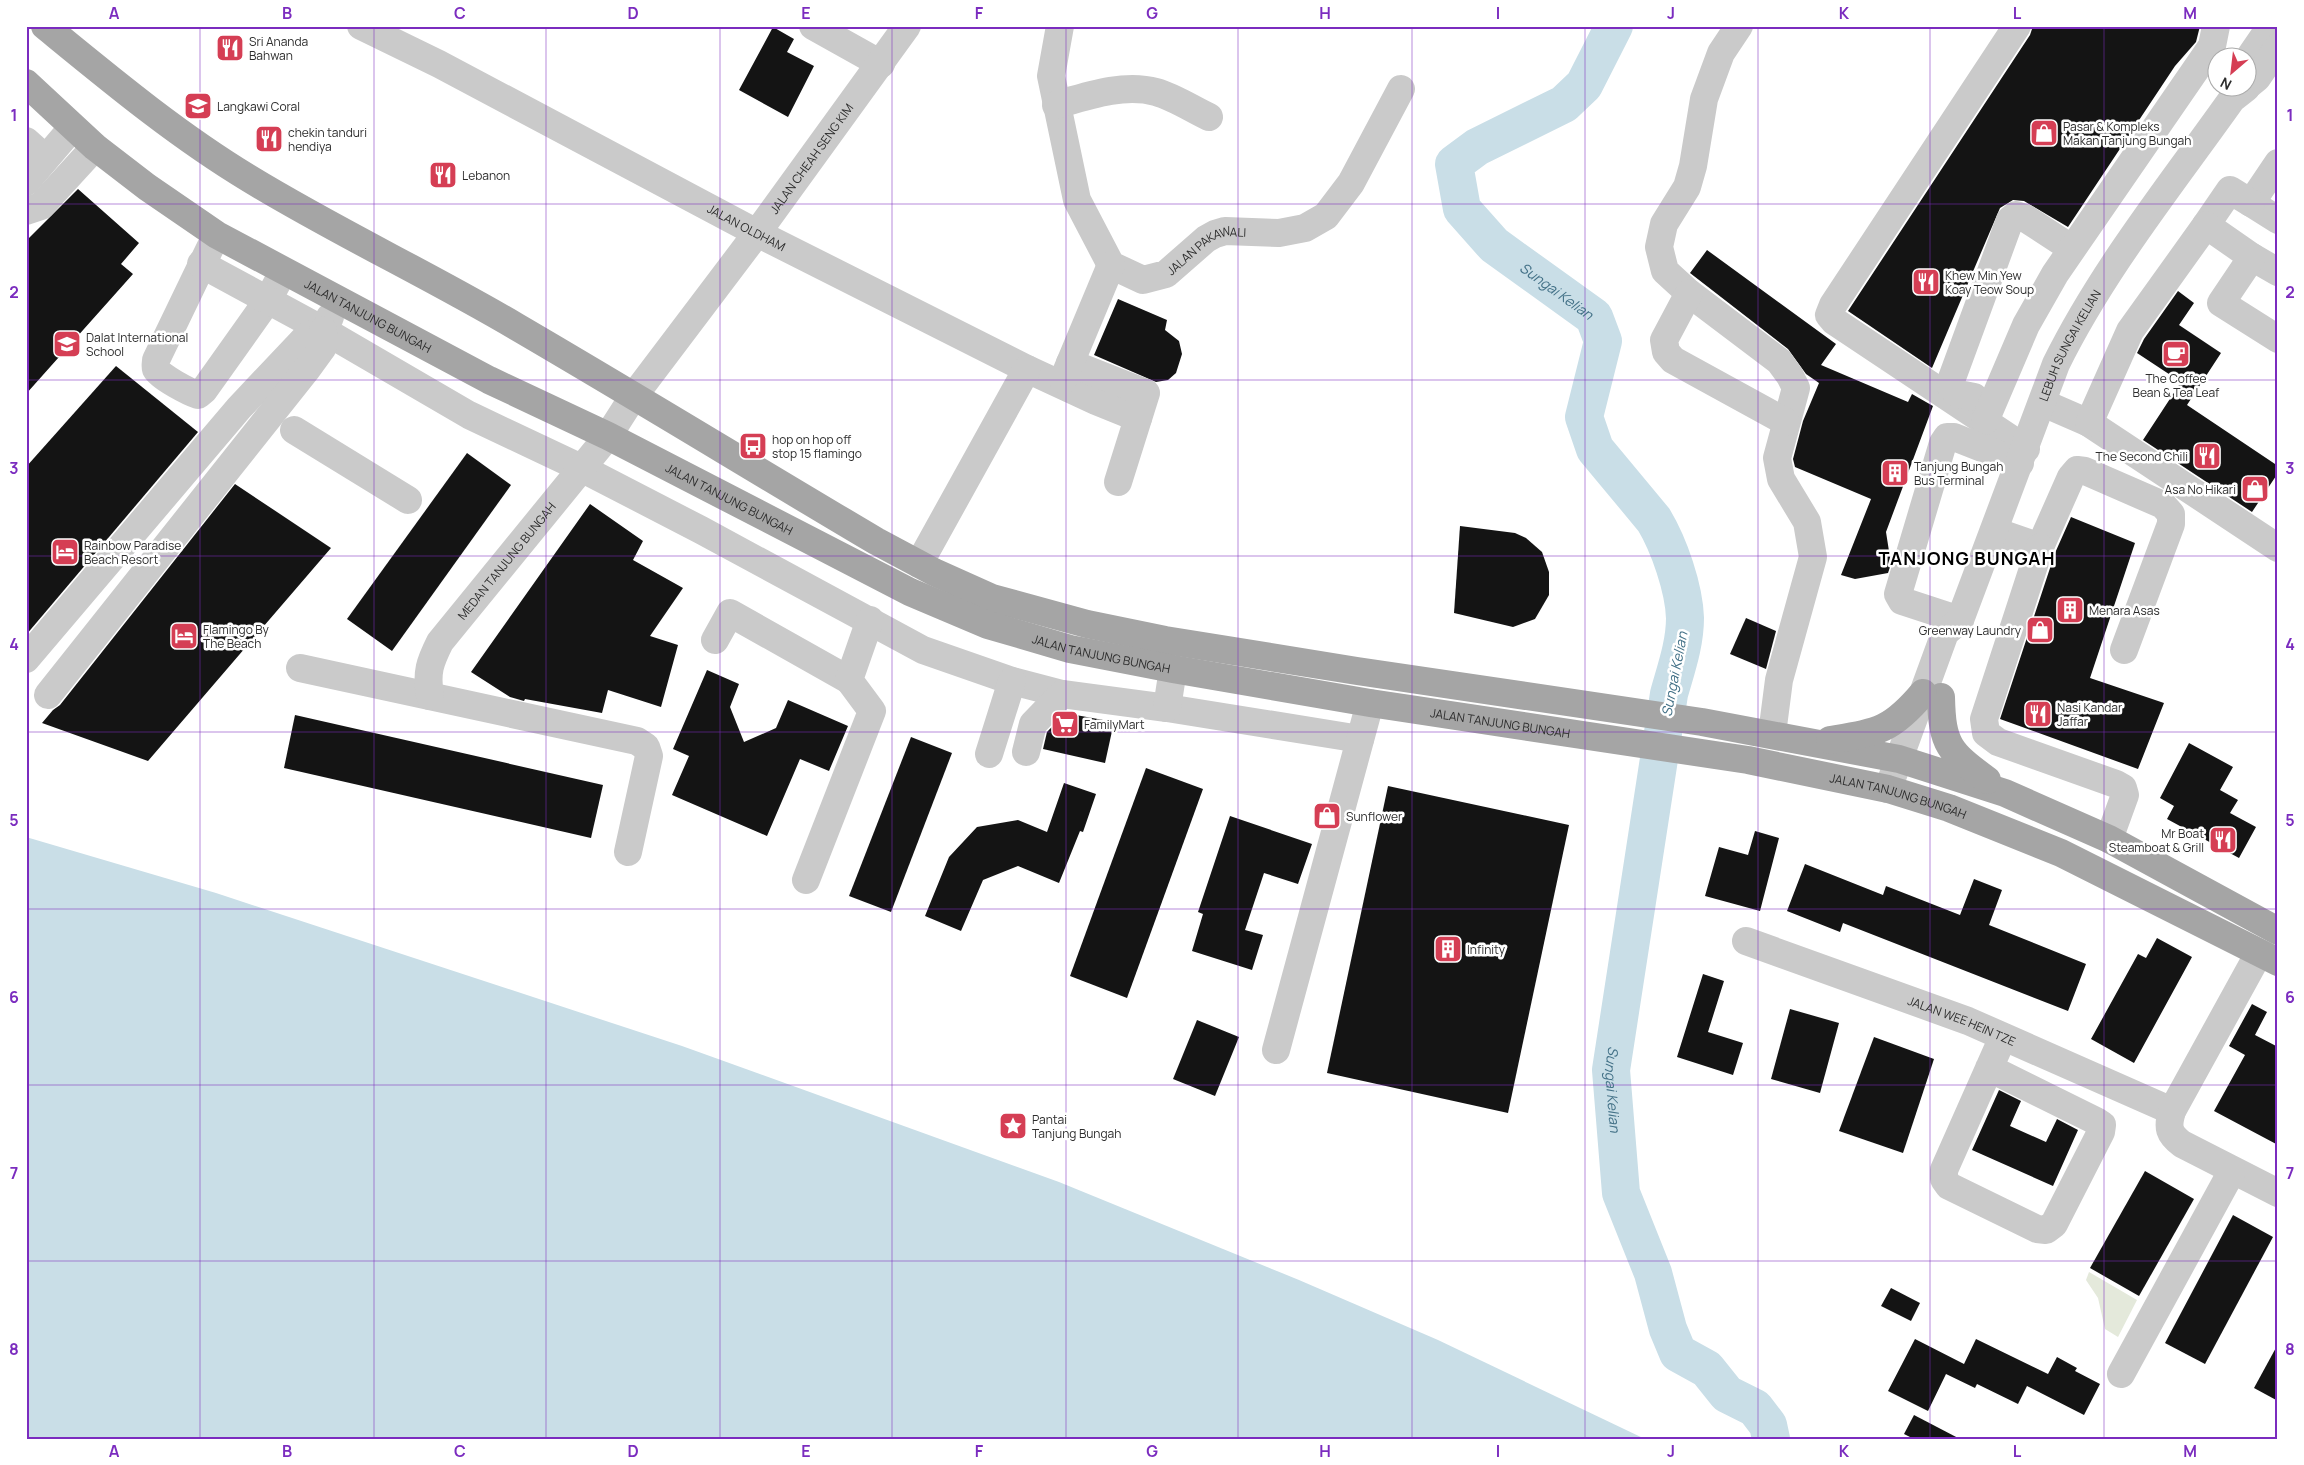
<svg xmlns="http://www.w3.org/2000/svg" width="2304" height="1465" viewBox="0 0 2304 1465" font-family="Manrope,sans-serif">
  <rect width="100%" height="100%" fill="#fff"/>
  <path fill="#e4e9db" d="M 2089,1272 L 2137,1300 L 2118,1337 L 2105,1329 L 2098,1298 L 2086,1280 Z"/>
  <path fill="#c9dee7" d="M 26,837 L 216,893 L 682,1046 L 1059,1182 L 1299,1280 L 1438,1340 L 1645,1439 L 26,1439 Z"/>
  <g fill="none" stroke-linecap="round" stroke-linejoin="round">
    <path stroke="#c9dee7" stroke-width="38" id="s1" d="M 1614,26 L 1584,85 L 1564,104 L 1477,147 L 1454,164 L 1462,209 L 1494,245 L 1594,317 L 1603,341 L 1584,417 L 1595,449 L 1654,520 C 1669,545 1684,588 1685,618 C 1685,644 1676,669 1669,694 L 1611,1070 L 1621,1193 L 1653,1273 L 1668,1329 L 1678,1353 L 1707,1369 L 1727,1394 L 1755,1408 L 1768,1425 L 1771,1439"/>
  </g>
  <g fill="#141414">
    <path d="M 2033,26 L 2200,26 L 2196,42 L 2175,66 L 2068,227 L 2024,201 L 2013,200 L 2000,208 L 1932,368 L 1848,311 L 2030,35 Z"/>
    <path d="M 773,27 L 794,39 L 787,52 L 814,66 L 788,117 L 739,90 Z"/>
    <path d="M 78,189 L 139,243 L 121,264 L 133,274 L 26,394 L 26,241 Z"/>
    <path d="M 1707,250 L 1836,344 L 1821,365 L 1908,402 L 1912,394 L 1933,406 L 1886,532 L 1891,564 L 1888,573 L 1855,579 L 1841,575 L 1871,499 L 1795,467 L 1793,459 L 1803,421 L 1819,383 L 1806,374 L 1788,349 L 1690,273 Z"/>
    <path d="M 2178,291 L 2194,303 L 2179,325 L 2221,353 L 2187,405 L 2278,466 L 2278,473 L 2252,512 L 2143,440 L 2181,382 L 2137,353 L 2144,339 Z"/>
    <path d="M 1118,299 L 1167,320 L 1165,330 L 1179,341 L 1182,354 L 1176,373 L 1168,380 L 1156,382 L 1094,355 Z"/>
    <path d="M 116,366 L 198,432 L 26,635 L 26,467 Z"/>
    <path d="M 467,453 L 511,485 L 392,651 L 347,619 Z"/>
    <path d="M 235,484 L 331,548 L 148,761 L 42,723 L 53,710 L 60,705 Z"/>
    <path d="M 590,504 L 643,541 L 633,560 L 683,588 L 650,636 L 678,645 L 661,707 L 608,690 L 602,713 L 525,699 L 524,701 L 510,697 L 471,672 Z"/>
    <path d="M 2071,517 L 2135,543 L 2090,678 L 2164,703 L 2138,769 L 2000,719 L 2055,553 Z"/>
    <path d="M 1460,526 L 1515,533 L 1526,538 L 1542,552 L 1549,572 L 1549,595 L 1535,619 L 1513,627 L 1454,613 Z"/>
    <path d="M 1746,618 L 1776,631 L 1766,669 L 1730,654 Z"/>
    <path d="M 707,670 L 739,684 L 730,707 L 744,742 L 776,728 L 788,700 L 848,726 L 829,771 L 800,759 L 767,836 L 672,795 L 689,756 L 673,749 Z"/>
    <path d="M 1065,713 L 1114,722 L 1105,763 L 1043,749 L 1047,732 Z"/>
    <path d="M 295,715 L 603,785 L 591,838 L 284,768 Z"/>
    <path d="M 911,737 L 952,753 L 891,912 L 849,896 Z"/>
    <path d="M 2189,743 L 2233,767 L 2220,790 L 2238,800 L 2230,813 L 2256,827 L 2239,858 L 2167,819 L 2174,806 L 2160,798 Z"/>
    <path d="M 1146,768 L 1203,789 L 1127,998 L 1070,976 Z"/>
    <path d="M 1064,783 L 1096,794 L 1083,832 L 1080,831 L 1059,883 L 1018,866 L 983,880 L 961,931 L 925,916 L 949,857 L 977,827 L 1018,820 L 1047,832 Z"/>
    <path d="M 1388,786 L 1569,825 L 1508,1113 L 1327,1073 Z"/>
    <path d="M 1230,816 L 1312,844 L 1298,884 L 1264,873 L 1245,930 L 1263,935 L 1252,970 L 1192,951 L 1203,914 L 1198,912 Z"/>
    <path d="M 1755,831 L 1779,838 L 1760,911 L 1705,896 L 1719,847 L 1748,855 Z"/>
    <path d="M 1805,864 L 1883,895 L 1886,886 L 1960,915 L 1974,879 L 2002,890 L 1989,925 L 2086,964 L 2068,1011 L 1843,923 L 1840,932 L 1787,911 Z"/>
    <path d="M 2157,938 L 2192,957 L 2134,1063 L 2091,1039 L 2138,954 L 2146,958 Z"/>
    <path d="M 1703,974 L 1724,981 L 1708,1032 L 1743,1043 L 1733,1075 L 1677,1057 Z"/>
    <path d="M 2252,1004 L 2267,1012 L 2255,1035 L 2278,1047 L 2278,1145 L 2214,1111 L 2245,1055 L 2229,1046 Z"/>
    <path d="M 1790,1009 L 1839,1023 L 1820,1093 L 1771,1079 Z"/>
    <path d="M 1197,1020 L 1239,1037 L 1215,1096 L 1173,1079 Z"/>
    <path d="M 1874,1037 L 1934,1059 L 1903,1153 L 1839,1131 Z"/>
    <path d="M 1999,1090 L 2021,1101 L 2010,1126 L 2046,1142 L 2057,1119 L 2078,1130 L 2053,1186 L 1972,1150 Z"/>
    <path d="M 2145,1171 L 2194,1199 L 2139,1296 L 2090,1268 Z"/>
    <path d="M 2233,1215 L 2273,1237 L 2205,1364 L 2165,1343 Z"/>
    <path d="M 1891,1288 L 1920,1303 L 1911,1321 L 1881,1306 Z"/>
    <path d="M 1915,1339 L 1964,1364 L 1976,1339 L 2048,1374 L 2057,1357 L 2077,1368 L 2075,1371 L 2100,1384 L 2084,1415 L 2027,1386 L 2018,1404 L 1977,1384 L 1975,1388 L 1946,1374 L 1928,1411 L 1888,1391 Z"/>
    <path d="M 2278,1344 L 2278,1401 L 2254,1388 Z"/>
    <path d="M 1914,1415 L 1960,1439 L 1914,1439 L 1904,1434 Z"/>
  </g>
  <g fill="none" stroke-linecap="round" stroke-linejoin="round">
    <g stroke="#cacaca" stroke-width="28">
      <path id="s2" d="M 361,26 L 439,64 L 757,233 L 1027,369 L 1096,401 L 1138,418"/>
      <path d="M 813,26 L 881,64"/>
      <path id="s3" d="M 1060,26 L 1051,76 L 1077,200 L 1111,265 L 1143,280 L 1166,274 L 1206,239 L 1215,234 L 1225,231 L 1279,233 L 1305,228 L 1326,216 L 1351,183 L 1401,89"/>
      <path d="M 1739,26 L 1721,53 L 1704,99 L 1693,166 L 1687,187 L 1664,224 L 1659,247 L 1665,271 L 1689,293 L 1779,361 L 1790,376 L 1796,388 L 1777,458 L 1781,479 L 1807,522 L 1813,557 L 1779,680 L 1772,734"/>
      <path d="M 2017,26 L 1833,305 L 1829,315 L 1834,321 L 2026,449"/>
      <path d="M 2247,61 L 2271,26"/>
      <path d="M 2246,87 L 2257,78 L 2278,47"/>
      <path d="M 1056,105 C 1087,96 1124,83 1156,92 C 1174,97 1192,109 1209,117"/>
      <path d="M 26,141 L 45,158"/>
      <path d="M 2278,163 L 2251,203 L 2278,220"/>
      <path d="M 26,182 L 72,128"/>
      <path d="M 26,211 L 41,206 L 95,147"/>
      <path d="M 2206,225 L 2230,190 L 2251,203"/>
      <path d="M 210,248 L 156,360 C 156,363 155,366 156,369 C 160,377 189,392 198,395 L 204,390 L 268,300 L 283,272"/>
      <path d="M 2252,257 L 2278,272"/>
      <path d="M 201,264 L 323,330 L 469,415 L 581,468 L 701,530 L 923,650 L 1012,681 L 1062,694 L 1167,708 L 1360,739"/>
      <path d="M 1689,293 L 1664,340 L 1666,352 L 1673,360 L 1786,422"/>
      <path d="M 1070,363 L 1146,393 L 1118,482"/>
      <path d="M 1063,380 L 1111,265"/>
      <path d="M 1974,397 L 1959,394 L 1951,387 L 1952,378 L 2010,220 L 2016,215 L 2025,218 L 2071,248"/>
      <path d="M 2043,403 L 2089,423 L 2278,548"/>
      <path d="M 1985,421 L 2026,325 L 2055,274 L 2212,46 L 2216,26"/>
      <path d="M 2089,423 L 2130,331 L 2206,225 L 2252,257 L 2221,303 L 2278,339"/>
      <path d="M 294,430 L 408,500"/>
      <path d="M 1994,531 L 2040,547 L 2071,477 L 2077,470 L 2085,471 L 2163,505 L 2171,514 L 2171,524 L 2124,650"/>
      <path d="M 2040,547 L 1984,719 L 1986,733 L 1998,742 L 2116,784 L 2123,788 L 2125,795 L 2109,839"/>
      <path d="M 919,564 L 1027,369"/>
      <path d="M 1960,620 L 1902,601 L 1898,594 L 1943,443 L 1947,437 L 1954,437 L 2020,463"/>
      <path d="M 715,640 L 730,613 L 849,680"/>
      <path d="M 26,659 L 239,408 L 307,336 L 323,330 L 330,317"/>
      <path d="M 300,668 L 637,741 L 646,747 L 649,756 L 628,852"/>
      <path d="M 48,695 L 307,369 L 323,347 L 323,330"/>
      <path id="s4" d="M 430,696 C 426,672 430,662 440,642 L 608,436 L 633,397 L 757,233 L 907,26"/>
      <path d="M 1167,708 L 1173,669"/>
      <path d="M 1026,752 L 1033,724 L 1062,694"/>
      <path d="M 989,754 L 1012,681"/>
      <path id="s5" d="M 1888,789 L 1945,633 L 1960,620 L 2056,364 C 2103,269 2171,185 2232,99 L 2246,88"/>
      <path d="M 806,880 L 872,711 L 849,680 L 870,620"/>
      <path id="s6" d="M 1746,941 L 1968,1021 L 2172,1111"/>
      <path d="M 2259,953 L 2172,1111 C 2167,1128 2169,1134 2182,1144 L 2278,1193"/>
      <path d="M 1276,1050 L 1370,703"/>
      <path d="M 1989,1068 L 2096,1121 L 2102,1125 L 2101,1132 L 2054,1224 L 2046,1230 L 2037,1229 L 1949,1186 L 1944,1179 L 1944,1170 L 2003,1037"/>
      <path d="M 2121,1374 L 2232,1171"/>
    </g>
    <g stroke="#a5a5a5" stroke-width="28">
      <path d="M 45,26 C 111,80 177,135 250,179 C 337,232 429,275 517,327 C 637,397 756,470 876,541 L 934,572 L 992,598 L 1087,624 L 1165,640 L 1357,671 L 1702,722 L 1899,759 L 2005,793 L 2109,839 L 2278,931"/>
      <path id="s7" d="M 26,83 L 95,147 L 147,187 L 217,235 L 489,380 L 608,436 L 910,592 L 988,625 L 1070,649 L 1173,669 L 1370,703 L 1748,760 L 1888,789 L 1949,808 L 2061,853 L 2278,962"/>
      <path d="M 1941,697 C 1942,745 1949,752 1987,780"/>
      <path d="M 1830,740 C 1878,732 1891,731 1923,693"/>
    </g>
  </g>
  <path fill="none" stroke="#7b2cbf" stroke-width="1" stroke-opacity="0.55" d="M 200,26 L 200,1439M 374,26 L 374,1439M 546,26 L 546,1439M 720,26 L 720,1439M 892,26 L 892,1439M 1066,26 L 1066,1439M 1238,26 L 1238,1439M 1412,26 L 1412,1439M 1585,26 L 1585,1439M 1758,26 L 1758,1439M 1930,26 L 1930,1439M 2104,26 L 2104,1439M 26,204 L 2278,204M 26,380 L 2278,380M 26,556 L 2278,556M 26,732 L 2278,732M 26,909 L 2278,909M 26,1085 L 2278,1085M 26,1261 L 2278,1261"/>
  <defs>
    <symbol id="restaurant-square" viewBox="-11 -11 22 22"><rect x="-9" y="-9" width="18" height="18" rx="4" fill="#d53e54" stroke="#fff"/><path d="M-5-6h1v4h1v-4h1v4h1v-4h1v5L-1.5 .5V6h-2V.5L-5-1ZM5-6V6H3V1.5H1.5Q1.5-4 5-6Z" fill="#fff"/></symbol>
    <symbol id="school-square" viewBox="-11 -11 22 22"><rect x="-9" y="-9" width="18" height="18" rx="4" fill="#d53e54" stroke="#fff"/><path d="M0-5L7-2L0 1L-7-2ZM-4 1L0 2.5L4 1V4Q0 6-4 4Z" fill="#fff"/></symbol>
    <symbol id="shop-square" viewBox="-11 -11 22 22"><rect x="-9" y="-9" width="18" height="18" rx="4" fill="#d53e54" stroke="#fff"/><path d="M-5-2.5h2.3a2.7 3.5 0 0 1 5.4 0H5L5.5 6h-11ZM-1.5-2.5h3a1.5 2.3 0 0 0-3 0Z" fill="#fff"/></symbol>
    <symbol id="cafe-square" viewBox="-11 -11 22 22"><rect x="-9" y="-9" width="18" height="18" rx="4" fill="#d53e54" stroke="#fff"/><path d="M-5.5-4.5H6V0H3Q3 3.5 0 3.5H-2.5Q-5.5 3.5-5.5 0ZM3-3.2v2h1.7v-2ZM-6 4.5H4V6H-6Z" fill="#fff"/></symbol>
    <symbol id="bus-square" viewBox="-11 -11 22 22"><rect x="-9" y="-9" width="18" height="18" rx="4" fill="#d53e54" stroke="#fff"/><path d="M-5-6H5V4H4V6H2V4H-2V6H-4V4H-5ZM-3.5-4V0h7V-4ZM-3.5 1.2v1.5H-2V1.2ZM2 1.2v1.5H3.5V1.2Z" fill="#fff"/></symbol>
    <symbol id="building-square" viewBox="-11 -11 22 22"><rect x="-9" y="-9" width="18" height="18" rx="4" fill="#d53e54" stroke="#fff"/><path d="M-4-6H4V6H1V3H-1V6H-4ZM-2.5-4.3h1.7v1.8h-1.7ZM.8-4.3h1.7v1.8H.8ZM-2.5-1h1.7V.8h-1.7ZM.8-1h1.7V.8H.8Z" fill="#fff"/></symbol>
    <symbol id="hotel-square" viewBox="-11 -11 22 22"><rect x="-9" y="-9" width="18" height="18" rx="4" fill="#d53e54" stroke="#fff"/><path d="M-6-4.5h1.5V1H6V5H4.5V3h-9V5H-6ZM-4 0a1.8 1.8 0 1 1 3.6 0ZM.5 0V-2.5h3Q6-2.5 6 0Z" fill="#fff"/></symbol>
    <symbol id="supermarket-square" viewBox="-11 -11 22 22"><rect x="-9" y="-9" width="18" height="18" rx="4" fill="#d53e54" stroke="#fff"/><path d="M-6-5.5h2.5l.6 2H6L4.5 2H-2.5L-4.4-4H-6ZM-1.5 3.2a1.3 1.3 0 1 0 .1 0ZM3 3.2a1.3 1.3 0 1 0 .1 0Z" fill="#fff"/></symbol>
    <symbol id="sight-square" viewBox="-11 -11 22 22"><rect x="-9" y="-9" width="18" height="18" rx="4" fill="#d53e54" stroke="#fff"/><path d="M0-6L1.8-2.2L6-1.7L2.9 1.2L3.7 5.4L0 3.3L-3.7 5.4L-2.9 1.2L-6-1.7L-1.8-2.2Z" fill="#fff"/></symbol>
  </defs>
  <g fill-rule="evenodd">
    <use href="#restaurant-square" x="214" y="32" width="32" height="32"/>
    <use href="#school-square" x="182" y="90" width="32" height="32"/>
    <use href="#shop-square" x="2028" y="117" width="32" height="32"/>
    <use href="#restaurant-square" x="253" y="123" width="32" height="32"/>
    <use href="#restaurant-square" x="427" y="159" width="32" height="32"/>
    <use href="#restaurant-square" x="1910" y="266" width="32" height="32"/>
    <use href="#school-square" x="51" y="328" width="32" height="32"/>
    <use href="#cafe-square" x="2160" y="338" width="32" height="32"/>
    <use href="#bus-square" x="737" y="430" width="32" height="32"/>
    <use href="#restaurant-square" x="2191" y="440" width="32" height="32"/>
    <use href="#building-square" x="1879" y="457" width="32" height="32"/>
    <use href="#shop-square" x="2239" y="473" width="32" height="32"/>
    <use href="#hotel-square" x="49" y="536" width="32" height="32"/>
    <use href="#building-square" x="2054" y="594" width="32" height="32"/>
    <use href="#shop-square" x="2024" y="614" width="32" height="32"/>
    <use href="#hotel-square" x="168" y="620" width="32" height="32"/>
    <use href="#restaurant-square" x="2022" y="698" width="32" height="32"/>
    <use href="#supermarket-square" x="1049" y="708" width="32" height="32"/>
    <use href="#shop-square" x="1311" y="800" width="32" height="32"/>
    <use href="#restaurant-square" x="2207" y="824" width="32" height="32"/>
    <use href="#building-square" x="1432" y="933" width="32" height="32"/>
    <use href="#sight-square" x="997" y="1110" width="32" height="32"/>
  </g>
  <g text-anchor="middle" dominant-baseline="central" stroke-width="5" stroke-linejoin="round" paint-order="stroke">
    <g font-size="12" fill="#2d2d2d" stroke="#fff" text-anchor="start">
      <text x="249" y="41">Sri Ananda<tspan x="249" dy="14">Bahwan</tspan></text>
      <text x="217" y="106">Langkawi Coral</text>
      <text x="2063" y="126">Pasar &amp; Kompleks<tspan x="2063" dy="14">Makan Tanjung Bungah</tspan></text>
      <text x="288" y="132">chekin tanduri<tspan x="288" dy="14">hendiya</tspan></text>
      <text x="462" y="175">Lebanon</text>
      <text x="1945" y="275">Khew Min Yew<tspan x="1945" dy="14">Koay Teow Soup</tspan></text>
      <text x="86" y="337">Dalat International<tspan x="86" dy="14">School</tspan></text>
      <text x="2176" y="378" text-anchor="middle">The Coffee<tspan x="2176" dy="14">Bean &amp; Tea Leaf</tspan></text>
      <text x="772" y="439">hop on hop off<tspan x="772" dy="14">stop 15 flamingo</tspan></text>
      <text x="2188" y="456" text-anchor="end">The Second Chili</text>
      <text x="1914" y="466">Tanjung Bungah<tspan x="1914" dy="14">Bus Terminal</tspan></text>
      <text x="2236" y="489" text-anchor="end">Asa No Hikari</text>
      <text x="84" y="545">Rainbow Paradise<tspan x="84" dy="14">Beach Resort</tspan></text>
      <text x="2089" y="610">Menara Asas</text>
      <text x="203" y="629">Flamingo By<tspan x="203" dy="14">The Beach</tspan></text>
      <text x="2021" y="630" text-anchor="end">Greenway Laundry</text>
      <text x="2057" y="707">Nasi Kandar<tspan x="2057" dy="14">Jaffar</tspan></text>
      <text x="1084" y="724">FamilyMart</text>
      <text x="1346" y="816">Sunflower</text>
      <text x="2204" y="833" text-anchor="end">Mr Boat<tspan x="2204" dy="14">Steamboat &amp; Grill</tspan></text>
      <text x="1467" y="949">Infinity</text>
      <text x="1032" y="1119">Pantai<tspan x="1032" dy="14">Tanjung Bungah</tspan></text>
    </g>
    <g font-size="12" fill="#2d2d2d" stroke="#fff">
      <text stroke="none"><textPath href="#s4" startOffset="666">JALAN CHEAH SENG KIM</textPath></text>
      <text stroke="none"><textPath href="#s2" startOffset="435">JALAN OLDHAM</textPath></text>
      <text stroke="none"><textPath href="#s3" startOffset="359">JALAN PAKAWALI</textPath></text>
      <text stroke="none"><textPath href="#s7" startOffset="416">JALAN TANJUNG BUNGAH</textPath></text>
      <text stroke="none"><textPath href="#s5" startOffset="482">LEBUH SUNGAI KELIAN</textPath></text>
      <text stroke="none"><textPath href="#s7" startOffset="821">JALAN TANJUNG BUNGAH</textPath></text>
      <text stroke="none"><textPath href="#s4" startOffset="161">MEDAN TANJUNG BUNGAH</textPath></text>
      <text stroke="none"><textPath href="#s7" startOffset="1226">JALAN TANJUNG BUNGAH</textPath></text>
      <text stroke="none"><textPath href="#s7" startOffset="1631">JALAN TANJUNG BUNGAH</textPath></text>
      <text stroke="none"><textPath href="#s7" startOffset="2036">JALAN TANJUNG BUNGAH</textPath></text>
      <text stroke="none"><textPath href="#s6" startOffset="230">JALAN WEE HEIN TZE</textPath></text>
    </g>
    <g font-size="14" font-style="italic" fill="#437187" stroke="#fff">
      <text stroke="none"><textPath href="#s1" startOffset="391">Sungai Kelian</textPath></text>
      <text transform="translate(1674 674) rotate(-79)">Sungai Kelian</text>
      <text stroke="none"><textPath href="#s1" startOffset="1248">Sungai Kelian</textPath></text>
    </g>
    <g font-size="18" font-weight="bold" letter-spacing="1" fill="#000" stroke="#fff">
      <text x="1967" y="558">TANJONG BUNGAH</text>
    </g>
  </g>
  <rect width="2304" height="1465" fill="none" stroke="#ffffff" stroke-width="55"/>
  <g transform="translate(2232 72) rotate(208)"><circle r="24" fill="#ffffff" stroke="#ababab"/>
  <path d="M0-4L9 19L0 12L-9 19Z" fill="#d53e54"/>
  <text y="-8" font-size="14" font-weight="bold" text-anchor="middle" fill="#2d2d2d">N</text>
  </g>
  <rect x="28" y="28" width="2248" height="1410" fill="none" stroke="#7b2cbf" stroke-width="2"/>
  <g font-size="16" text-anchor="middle" font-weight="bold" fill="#7b2cbf">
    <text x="114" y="19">A</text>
    <text x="287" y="19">B</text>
    <text x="460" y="19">C</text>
    <text x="633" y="19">D</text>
    <text x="806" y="19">E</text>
    <text x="979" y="19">F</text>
    <text x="1152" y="19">G</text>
    <text x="1325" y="19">H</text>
    <text x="1498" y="19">I</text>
    <text x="1671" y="19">J</text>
    <text x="1844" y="19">K</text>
    <text x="2017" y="19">L</text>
    <text x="2190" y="19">M</text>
    <text x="14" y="121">1</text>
    <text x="2290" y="121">1</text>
    <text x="14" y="298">2</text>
    <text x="2290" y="298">2</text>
    <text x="14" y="474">3</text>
    <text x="2290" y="474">3</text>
    <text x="14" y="650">4</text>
    <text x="2290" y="650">4</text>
    <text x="14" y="826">5</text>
    <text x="2290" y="826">5</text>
    <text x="14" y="1003">6</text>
    <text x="2290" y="1003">6</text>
    <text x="14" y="1179">7</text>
    <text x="2290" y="1179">7</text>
    <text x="14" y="1355">8</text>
    <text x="2290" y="1355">8</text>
    <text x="114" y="1457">A</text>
    <text x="287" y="1457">B</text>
    <text x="460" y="1457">C</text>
    <text x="633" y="1457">D</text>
    <text x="806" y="1457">E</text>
    <text x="979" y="1457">F</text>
    <text x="1152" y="1457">G</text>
    <text x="1325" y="1457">H</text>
    <text x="1498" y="1457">I</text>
    <text x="1671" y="1457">J</text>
    <text x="1844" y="1457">K</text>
    <text x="2017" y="1457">L</text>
    <text x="2190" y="1457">M</text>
  </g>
</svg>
